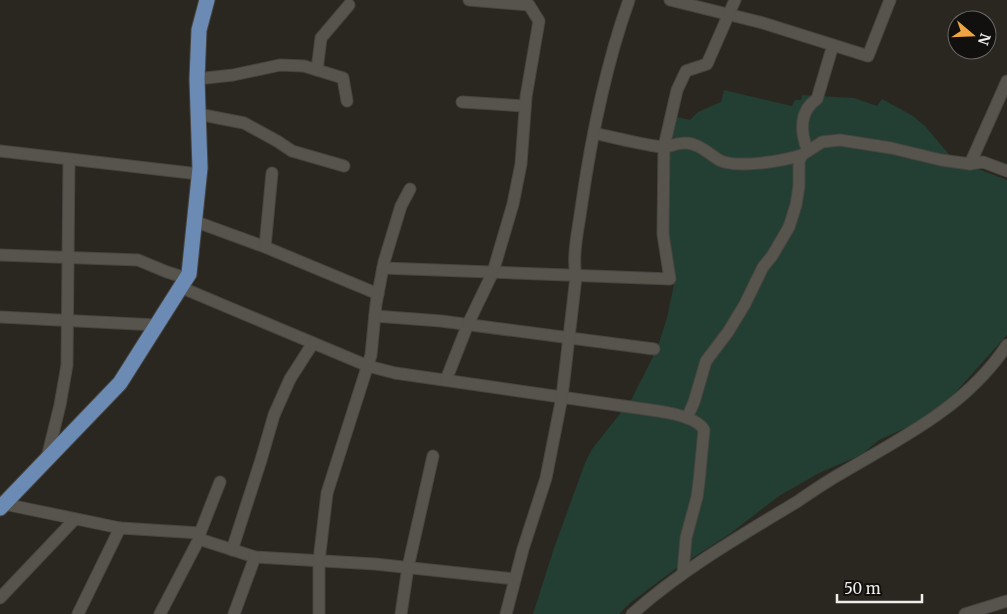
<svg xmlns="http://www.w3.org/2000/svg" width="1007" height="614" viewBox="0 0 1007 614" font-family="Merriweather,serif">
  <rect width="100%" height="100%" fill="#2a2721"/>
  <path fill="#233e32" d="M 724,90 L 792,106 L 795,100 L 801,100 L 802,95 L 854,98 L 877,106 L 882,99 L 913,116 L 925,126 L 958,165 L 981,170 L 1007,180 L 1007,335 L 945,404 L 921,421 L 879,440 L 861,455 L 819,473 L 779,496 L 731,533 L 674,570 L 630,603 L 619,614 L 533,614 L 554,548 L 585,463 L 592,449 L 631,400 L 657,349 L 667,318 L 674,284 L 668,250 L 667,152 L 676,117 L 690,120 L 698,112 L 721,102 Z"/>
  <g fill="none" stroke-linecap="round" stroke-linejoin="round">
    <defs>
      <g id="minor">
        <path d="M 670,0 L 763,23 L 868,56 L 890,0"/>
        <path d="M 317,70 L 321,38 L 349,5"/>
        <path d="M 197,79 L 233,75 L 280,65 L 304,66 L 343,78 L 347,101"/>
        <path d="M 462,102 L 525,106"/>
        <path d="M 198,114 L 244,123 L 277,141 L 292,151 L 344,166"/>
        <path d="M 594,133 C 616,138 639,144 662,147 C 669,147 677,143 685,143 C 698,143 708,153 719,160 C 736,169 783,161 802,155"/>
        <path d="M 0,151 L 199,174"/>
        <path d="M 808,151 C 800,133 799,111 817,99 L 833,45"/>
        <path d="M 970,164 L 1007,81"/>
        <path d="M 194,221 L 265,247 L 378,294"/>
        <path d="M 265,247 L 272,173"/>
        <path d="M 0,255 L 138,260 L 167,272 L 186,278"/>
        <path d="M 383,268 L 670,279 L 663,234 L 664,147 L 677,90 L 686,71 L 707,64 L 735,0"/>
        <path d="M 180,287 L 368,366 L 395,373 L 658,411 C 671,413 698,418 704,430 L 699,482 L 697,497 L 686,538 L 683,573"/>
        <path d="M 375,316 L 441,321 L 654,349"/>
        <path d="M 0,317 L 156,325"/>
        <path d="M 446,380 L 468,324 L 493,272 L 513,204 L 521,164 L 526,97 L 539,21 L 529,5 L 469,0"/>
        <path d="M 687,418 L 694,402 L 706,361 L 728,332 L 745,304 L 763,267 L 772,256 L 789,227 L 796,205 L 799,186 L 799,161 L 802,155 L 822,142 L 840,140 L 891,148 L 941,160 L 970,164 L 983,162 L 1007,171"/>
        <path d="M 47,458 L 60,405 L 67,365 L 69,160"/>
        <path d="M 4,504 L 120,528 L 200,533"/>
        <path d="M 199,539 L 255,557 L 375,564 L 515,579"/>
        <path d="M 232,550 L 261,460 L 274,415 L 290,379 L 313,343"/>
        <path d="M 0,598 L 75,519"/>
        <path d="M 78,614 L 120,528"/>
        <path d="M 160,614 L 199,539 L 200,533 L 220,482"/>
        <path d="M 234,614 L 255,557"/>
        <path d="M 319,614 L 319,561 L 327,493 L 371,355 L 376,304 L 384,262 L 401,206 L 410,189"/>
        <path d="M 401,614 L 408,567 L 433,456"/>
        <path d="M 506,614 L 523,549 L 546,478 L 562,397 L 576,277 C 572,255 578,231 581,209 C 591,138 605,67 629,0"/>
        <path d="M 632,614 C 683,569 737,538 795,503 C 810,493 824,483 840,474 C 901,438 966,407 1007,345"/>
        <path d="M 965,614 L 1007,601"/>
      </g>
      <path id="major" d="M 0,508 L 120,383 L 189,274 L 200,168 L 197,79 L 199,30 L 207,0"/>
    </defs>
    <use href="#minor" stroke="#474541" stroke-width="13"/>
    <use href="#major" stroke="#474541" stroke-width="17"/>
    <use href="#minor" stroke="#56544d" stroke-width="11"/>
    <use href="#major" stroke="#6c8bb4" stroke-width="15"/>
  </g>
  <g transform="translate(972 35) rotate(109)"><circle r="24" fill="#11100e" stroke="#6a6966"/>
  <path d="M0-4L9 19L0 12L-9 19Z" fill="#f1a540"/>
  <text y="-8" font-size="14" font-weight="bold" text-anchor="middle" fill="#efeeea">N</text>
  </g>
  <path d="M837 594v8h85v-8" fill="none" stroke="#efeeea" stroke-width="2.5"/>
  <text x="844" y="594" font-size="15" fill="#efeeea" stroke="#11100e" stroke-width="4" paint-order="stroke">50 m</text>
</svg>
